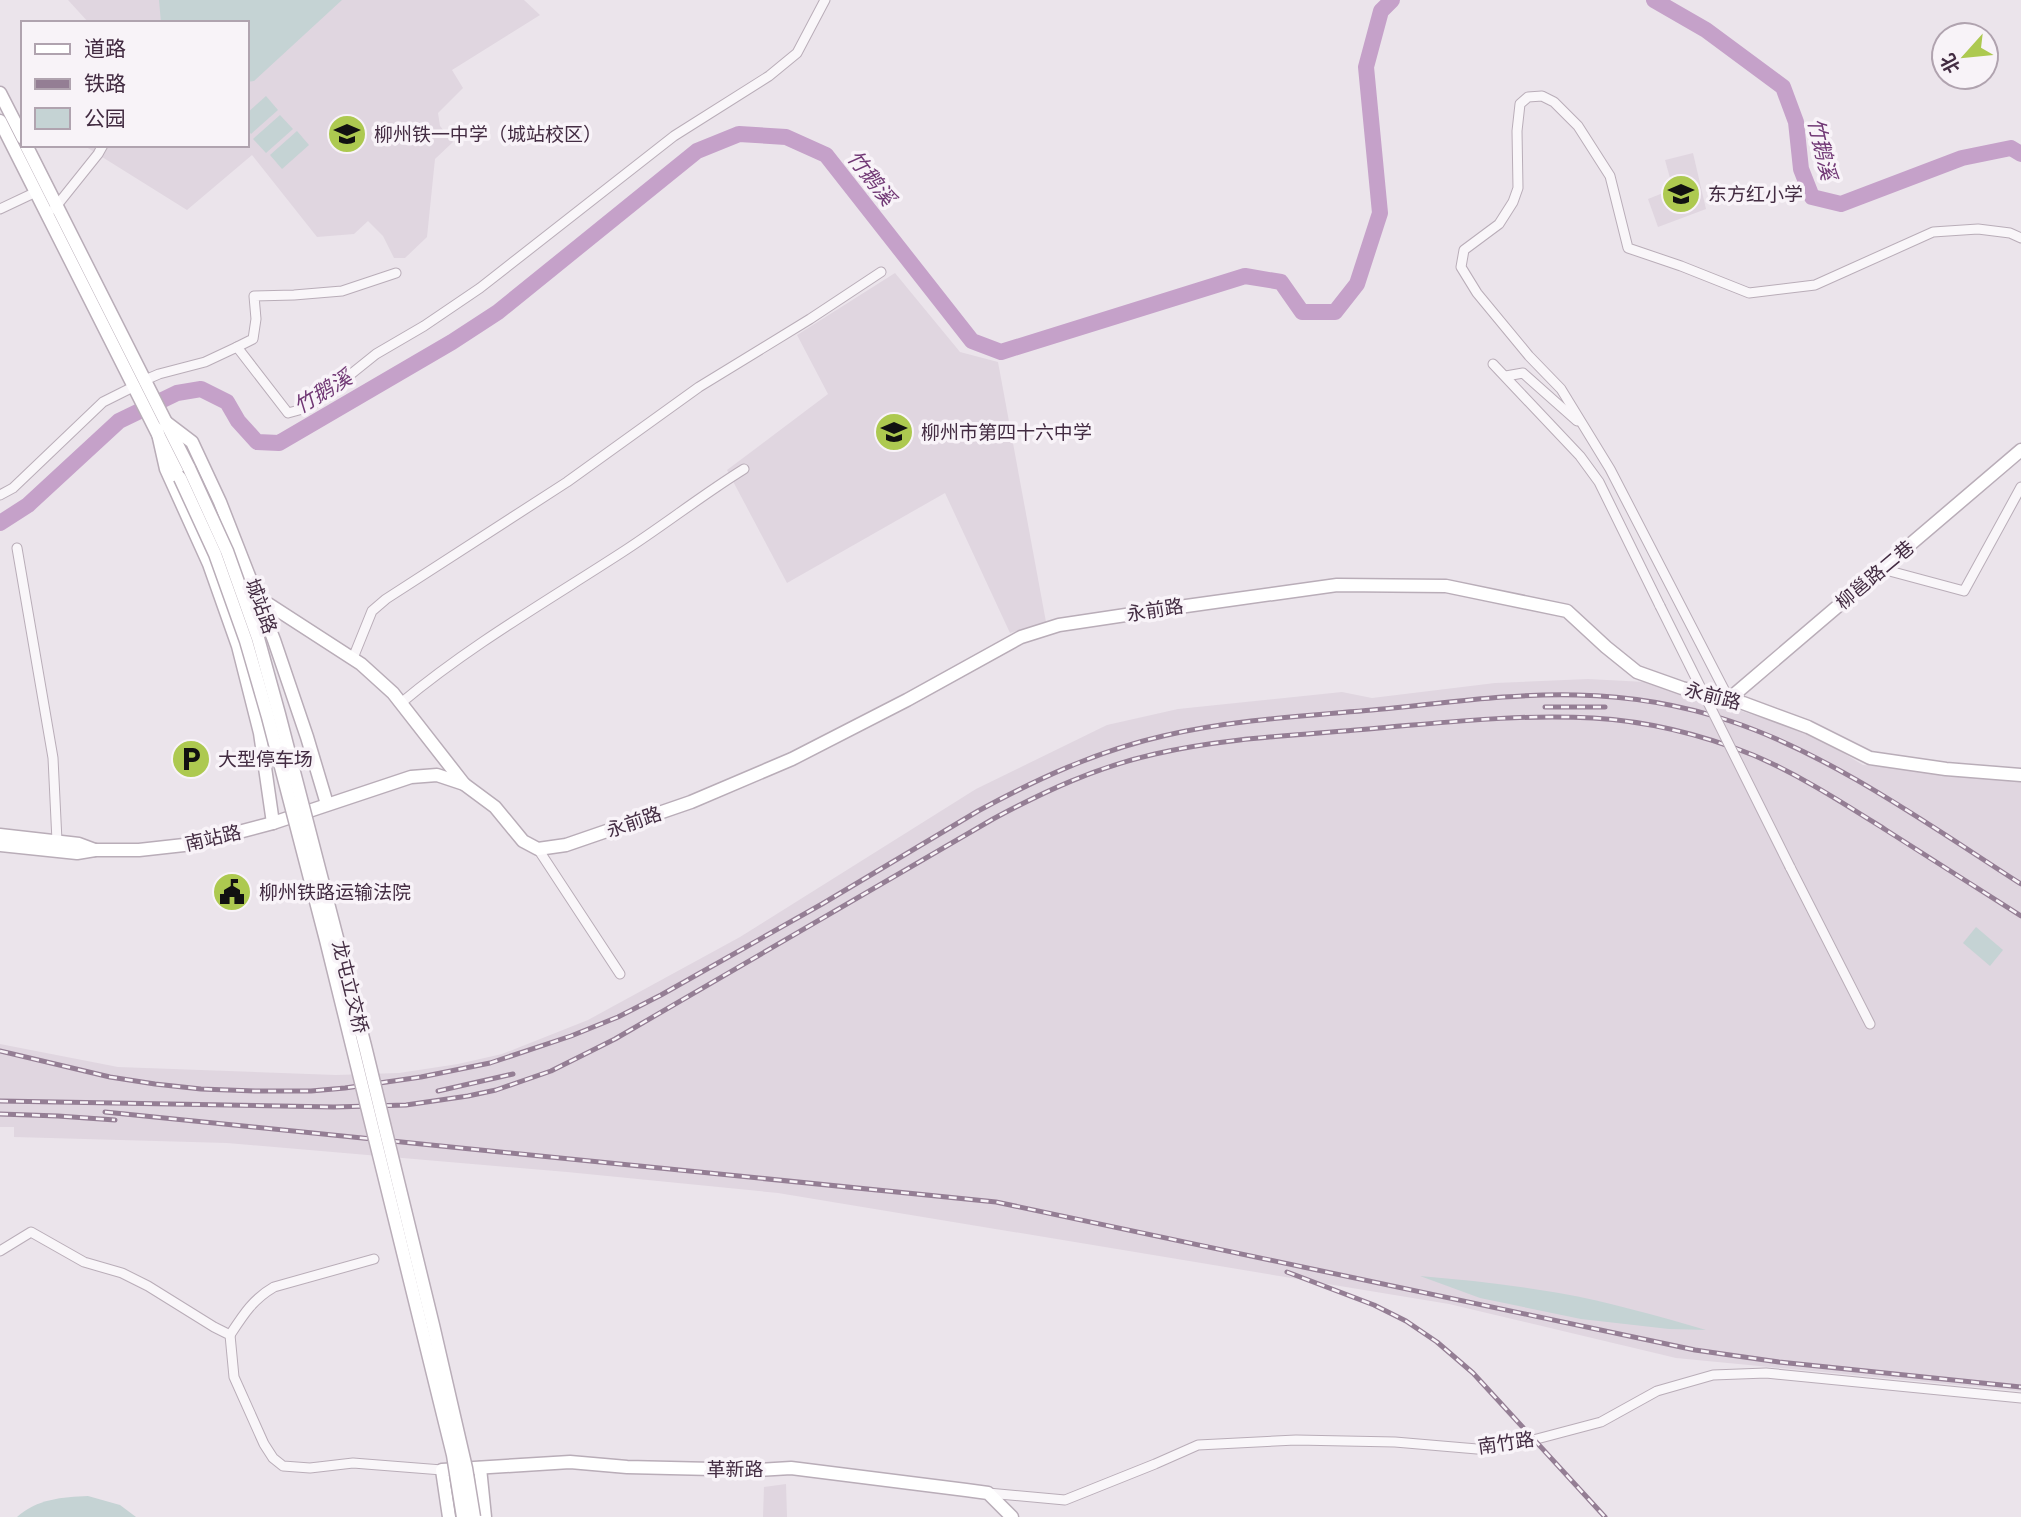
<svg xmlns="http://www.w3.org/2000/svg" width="2021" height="1517" viewBox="0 0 2021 1517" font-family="'Fira Sans','Noto Sans SC',sans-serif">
  <rect width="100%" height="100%" fill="#ebe4eb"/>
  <g fill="#e0d6e0">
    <path d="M 68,0 L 524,0 L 540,15 L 452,70 L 463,88 L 438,113 L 440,126 L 453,142 L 435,159 L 427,237 L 405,258 L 394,258 L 383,236 L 368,221 L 354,234 L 317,237 L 252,155 L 187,210 L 83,145 L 247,145 L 247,23 L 89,23 Z"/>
    <path d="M 1693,153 L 1706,209 L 1658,227 L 1648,199 L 1673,189 L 1665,160 Z"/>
    <path d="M 895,273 L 960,352 L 998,362 L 1046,622 L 1010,633 L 945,493 L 787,583 L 727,470 L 828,394 L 797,335 Z"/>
    <path d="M 1588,679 L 1645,682 L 1732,708 L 1814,735 L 1863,765 L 2021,780 L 2021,1391 L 1676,1358 L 1449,1304 L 778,1193 L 567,1172 L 227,1143 L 14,1137 L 14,1127 L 0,1127 L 0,1044 L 118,1067 L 336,1075 L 399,1073 L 458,1064 L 502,1054 L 588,1020 L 740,937 L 976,789 L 1107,725 L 1178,709 L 1342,692 L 1372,698 L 1495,683 Z"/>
    <path d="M 786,1484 L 787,1517 L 763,1517 L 764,1487 Z"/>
  </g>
  <g fill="#c5d3d4">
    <path d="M 159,0 L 342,0 L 254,81 L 247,82 L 247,23 L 161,23 Z"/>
    <path d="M 266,96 L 278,110 L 251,134 L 247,129 L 247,113 Z"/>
    <path d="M 280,115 L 293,129 L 266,153 L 253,139 Z"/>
    <path d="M 297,131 L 309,145 L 282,169 L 270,155 Z"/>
    <path d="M 1976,927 L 2003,950 L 1990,966 L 1963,943 Z"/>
    <path d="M 1420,1276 C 1467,1280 1514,1285 1559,1293 C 1609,1302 1658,1316 1706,1330 L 1669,1329 L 1581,1319 L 1480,1298 Z"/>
    <path d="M 88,1496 L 120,1505 L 136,1517 L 17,1517 C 37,1499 62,1497 88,1496 Z"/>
  </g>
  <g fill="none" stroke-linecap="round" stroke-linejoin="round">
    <g stroke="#c5a1c9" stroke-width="16">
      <path d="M 1654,0 L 1706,30 L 1783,87 L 1796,122 L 1801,169 L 1812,197 L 1841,204 L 1962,158 L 2011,148 L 2021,154"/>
      <path d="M 0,523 L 28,505 L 119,421 L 177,393 L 201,389 L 227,402 L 238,421 L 257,442 L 279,443 L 452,342 L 498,312 L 697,151 L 739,134 L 786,137 L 826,155 L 972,341 L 1001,352 L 1245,276 L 1281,282 L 1302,312 L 1335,312 L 1357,284 L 1380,213 L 1366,67 L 1381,11 L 1392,0"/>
    </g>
    <defs>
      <g id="street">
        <path d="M 0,209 L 36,192"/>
        <path d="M 54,209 L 98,154 L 103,145"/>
        <path d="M 237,347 L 253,339 L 256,319 L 254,296 L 294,295 L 342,291 L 396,273"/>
        <path d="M 1493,364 L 1580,456 L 1599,482 L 1660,606"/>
        <path d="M 1506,376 L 1523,373 L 1577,421"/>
        <path d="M 145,380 L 159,374 L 205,362 L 237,347 L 288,413 L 310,407 L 376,354 L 424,326 L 480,288 L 674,136 L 769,76 L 797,53 L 825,0"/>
        <path d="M 0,495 L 13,488 L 103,402 L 135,386"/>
        <path d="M 17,548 L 53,758 L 57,841"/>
        <path d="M 1882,569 L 1964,591 L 2021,487"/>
        <path d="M 353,658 L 372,611 L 386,599 L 567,482 L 699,387 L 810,319 L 881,272"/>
        <path d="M 1729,699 L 1610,469 L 1561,389 L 1529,356 L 1477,293 L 1461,267 L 1464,250 L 1499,224 L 1513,202 L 1518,188 L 1517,131 L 1520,104 L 1528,97 L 1542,96 L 1554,102 L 1578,126 L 1610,176 L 1628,248 L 1681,266 L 1749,293 L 1815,285 L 1933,232 L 1978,229 L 2010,233 L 2021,238"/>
        <path d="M 401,703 C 469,646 547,601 621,553 C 663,526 702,495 744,469"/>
        <path d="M 538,849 L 620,974"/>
        <path d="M 1790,867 L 1870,1024"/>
        <path d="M 0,1251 L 31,1232 L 84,1262 L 122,1273 L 148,1286 L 214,1327 L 230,1335 L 234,1377 L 264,1444 L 273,1458 L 283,1466 L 310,1468 L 353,1463 L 442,1470"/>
        <path d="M 230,1335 C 243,1315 253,1299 274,1287 L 374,1259"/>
        <path d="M 988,1493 L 1065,1500 L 1155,1464 L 1198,1445 L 1296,1440 L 1395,1442 L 1477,1449 L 1533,1440 L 1601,1422 L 1657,1391 L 1713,1375 L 1766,1373 L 2021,1398"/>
      </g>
      <g id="secondary">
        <path d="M 0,93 L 23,138"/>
        <path d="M 0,121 L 180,478"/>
        <path d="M 26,145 L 189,468"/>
        <path d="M 167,423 L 192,442 L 220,502 L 274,640 L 307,737 L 327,804"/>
        <path d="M 157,429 L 166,469 L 209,564 L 238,646 L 260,733 L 273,823"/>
        <path d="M 259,598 L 361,664 L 393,693 L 464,784"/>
        <path d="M 1729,699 L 2021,450"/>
        <path d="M 0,835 L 79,844 L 95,850"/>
        <path d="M 0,845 L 77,853 L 95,850 L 139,850 L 193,844 L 273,823 L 411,777 L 437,775 L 464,784 L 495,807 L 523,841 L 538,849 L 566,845 L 691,802 L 792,759 L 907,700 L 1021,637 L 1059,625 L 1179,607 L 1337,585 L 1446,586 L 1567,611 L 1606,647 L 1637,672 L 1682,688 L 1743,703 L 1808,727 L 1870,758 L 1946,769 L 2021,775"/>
        <path d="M 480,1468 L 485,1517"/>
        <path d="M 449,1517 L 442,1470 L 570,1462 L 627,1467 L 756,1470 L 791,1468 L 966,1490 L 988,1493 L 1012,1517"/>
      </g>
    </defs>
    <use href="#street" stroke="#b9adb8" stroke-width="11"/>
    <use href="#secondary" stroke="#b9adb8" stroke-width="15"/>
    <use href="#street" stroke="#f9f6f9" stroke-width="9"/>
    <use href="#secondary" stroke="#fff" stroke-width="12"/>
    <defs>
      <g id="rail">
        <path d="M 1545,707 L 1605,707"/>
        <path d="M 0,1051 L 110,1077 L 155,1084 L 201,1089 L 255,1091 L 311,1091 L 345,1088 L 421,1077 L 490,1063 L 571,1036 L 618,1017 L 661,995 L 822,904 L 978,811 C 1037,779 1097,751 1163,736 C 1231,720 1303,716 1372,710 C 1440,704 1509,693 1577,695 C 1628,696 1682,705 1730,721 C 1830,754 1932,827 2021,884"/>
        <path d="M 438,1091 L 513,1074"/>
        <path d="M 0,1101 L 334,1107 L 406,1105 L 468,1096 L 496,1090 L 551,1071 L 615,1039 L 993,819 C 1045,791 1097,767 1155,754 C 1228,737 1305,735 1379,728 C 1450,722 1521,714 1593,718 C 1646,721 1703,735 1753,755 C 1800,775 1843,803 1886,830 C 1931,859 1976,887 2021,916"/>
        <path d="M 105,1112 L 996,1202 L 1695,1350 L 1779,1362 L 2021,1387"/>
        <path d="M 0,1114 L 58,1116 L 115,1120"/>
        <path d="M 1287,1272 L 1374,1305 L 1406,1321 L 1437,1342 L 1473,1373 L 1605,1517"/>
      </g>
    </defs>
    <use href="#rail" stroke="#947e94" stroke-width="5"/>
    <use href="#rail" stroke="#f8f3f8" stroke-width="2.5" stroke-dasharray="8" stroke-linecap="butt"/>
    <defs>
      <path id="street-bridge" d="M 1660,606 L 1790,867"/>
      <g id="secondary-bridge">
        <path d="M 189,468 L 227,551 L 258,638 L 279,714 L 365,1046 L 433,1325 L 466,1468 L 474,1517"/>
        <path d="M 180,478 L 215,554 L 246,641 L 268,717 L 326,940 L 453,1455 L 463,1517"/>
      </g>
    </defs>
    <use href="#street-bridge" stroke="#b9adb8" stroke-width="11" stroke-linecap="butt"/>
    <use href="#secondary-bridge" stroke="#b9adb8" stroke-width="15" stroke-linecap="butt"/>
    <use href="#street-bridge" stroke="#f9f6f9" stroke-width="9"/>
    <use href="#secondary-bridge" stroke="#fff" stroke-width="12"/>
  </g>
  <defs>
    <symbol id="school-disc" viewBox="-11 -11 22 22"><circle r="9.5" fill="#adc950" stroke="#f8f3f8"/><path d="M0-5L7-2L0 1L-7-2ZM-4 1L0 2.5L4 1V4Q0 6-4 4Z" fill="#111"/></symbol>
    <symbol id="parking-disc" viewBox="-11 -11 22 22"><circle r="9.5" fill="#adc950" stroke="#f8f3f8"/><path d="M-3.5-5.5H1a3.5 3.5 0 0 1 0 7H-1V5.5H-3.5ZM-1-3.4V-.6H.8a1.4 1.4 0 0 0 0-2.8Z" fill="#111"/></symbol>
    <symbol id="civic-disc" viewBox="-11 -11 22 22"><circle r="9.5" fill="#adc950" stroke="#f8f3f8"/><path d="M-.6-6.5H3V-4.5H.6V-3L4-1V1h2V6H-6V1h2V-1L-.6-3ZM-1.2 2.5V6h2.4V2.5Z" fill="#111"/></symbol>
  </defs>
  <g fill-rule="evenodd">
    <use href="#school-disc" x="325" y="112" width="44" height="44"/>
    <use href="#school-disc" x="1659" y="172" width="44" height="44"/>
    <use href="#school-disc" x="872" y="410" width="44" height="44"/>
    <use href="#parking-disc" x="169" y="737" width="44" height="44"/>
    <use href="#civic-disc" x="210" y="870" width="44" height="44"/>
  </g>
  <g text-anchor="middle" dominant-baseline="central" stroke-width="7" stroke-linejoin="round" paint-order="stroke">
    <g font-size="19" fill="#432c42" stroke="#f8f3f8" text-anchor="start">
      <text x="374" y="134">柳州铁一中学（城站校区）</text>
      <text x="1708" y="194">东方红小学</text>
      <text x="921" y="432">柳州市第四十六中学</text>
      <text x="218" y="759">大型停车场</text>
      <text x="259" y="892">柳州铁路运输法院</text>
    </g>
    <g font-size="19" fill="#432c42" stroke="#f8f3f8">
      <text transform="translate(1875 575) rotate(-40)">柳邕路二巷</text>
      <text transform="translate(261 606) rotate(70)">城站路</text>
      <text transform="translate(1155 610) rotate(-9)">永前路</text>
      <text transform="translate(1713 696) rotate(15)">永前路</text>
      <text transform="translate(634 822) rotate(-19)">永前路</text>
      <text transform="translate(213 838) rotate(-13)">南站路</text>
      <text transform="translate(350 987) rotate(76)">龙屯立交桥</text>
      <text transform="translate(1506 1443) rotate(-8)">南竹路</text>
      <text x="735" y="1469">革新路</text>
    </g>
    <g font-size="21" font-style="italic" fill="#713875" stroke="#f8f3f8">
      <text transform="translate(1822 149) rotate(77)">竹鹅溪</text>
      <text transform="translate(871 178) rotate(52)">竹鹅溪</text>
      <text transform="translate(323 392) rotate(-31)">竹鹅溪</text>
    </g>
  </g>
  <rect x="21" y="21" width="228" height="126" fill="#f8f3f8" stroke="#b0a3af" stroke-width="2"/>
  <rect x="35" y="44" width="35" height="10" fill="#ffffff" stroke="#b0a3af" stroke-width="2"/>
  <text x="84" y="56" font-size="21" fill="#432c42">道路</text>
  <rect x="35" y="79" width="35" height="10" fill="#947e94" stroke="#b0a3af" stroke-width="2"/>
  <text x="84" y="91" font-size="21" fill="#432c42">铁路</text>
  <rect x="35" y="108" width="35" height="21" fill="#c5d3d4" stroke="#b0a3af" stroke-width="2"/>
  <text x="84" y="126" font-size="21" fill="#432c42">公园</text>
  <g transform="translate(1965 56) rotate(243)"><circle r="33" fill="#f8f3f8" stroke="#b0a3af" stroke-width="2"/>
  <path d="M0-5L12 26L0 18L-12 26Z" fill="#adc950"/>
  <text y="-10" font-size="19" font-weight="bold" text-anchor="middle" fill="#432c42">北</text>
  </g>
</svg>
